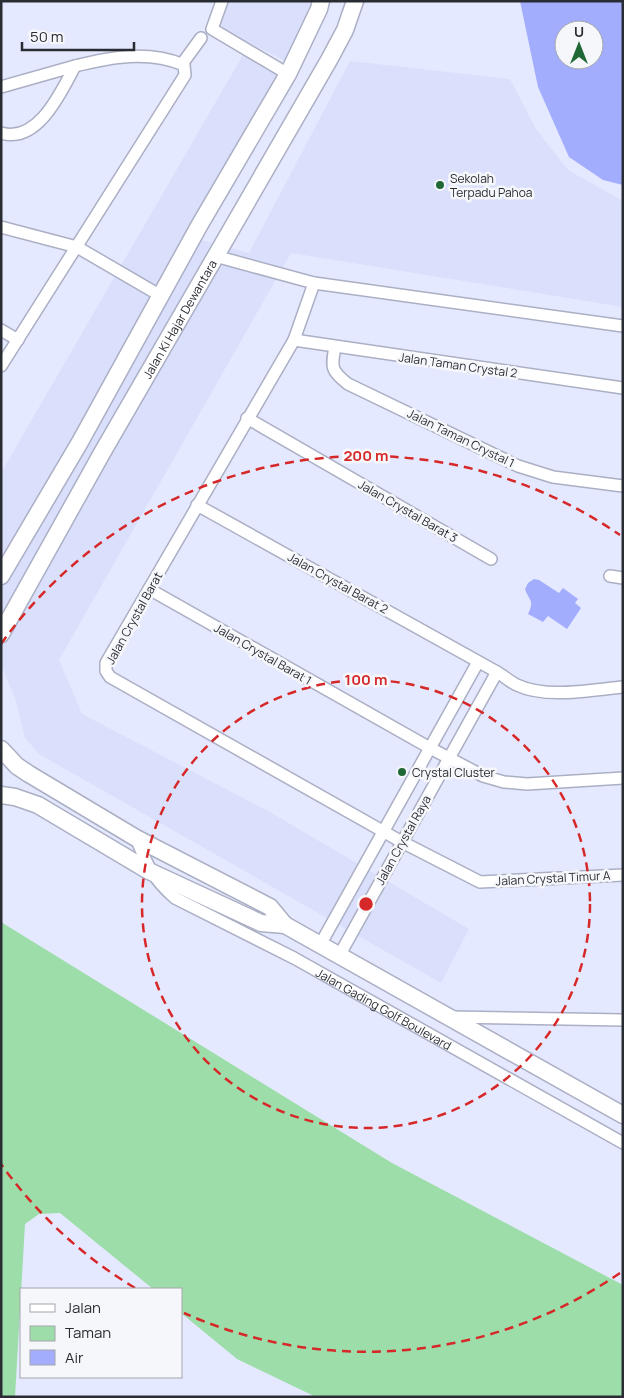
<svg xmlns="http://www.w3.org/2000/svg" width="624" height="1398" viewBox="0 0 624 1398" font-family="Manrope,sans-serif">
  <rect width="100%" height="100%" fill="#e5e9ff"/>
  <g fill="#dadffc">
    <path d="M 224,1 L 316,1 L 292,64 L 226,32 L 220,24 Z"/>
    <path d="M 243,55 L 283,79 L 193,238 L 249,253 L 350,61 L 510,79 L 536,129 L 568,170 L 623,201 L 623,307 L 291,253 L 59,660 L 82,714 L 268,811 L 469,929 L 441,983 L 39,754 L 25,738 L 15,698 L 3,669 L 1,668 L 1,473 Z"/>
  </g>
  <path fill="#9ddda9" d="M 1,922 L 392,1163 L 623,1285 L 623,1397 L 316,1397 L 237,1359 L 181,1313 L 181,1289 L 153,1289 L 60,1213 L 39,1214 L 25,1224 L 15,1397 L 1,1397 Z"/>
  <g fill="#a2adfe" fill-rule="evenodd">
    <path d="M 520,1 L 623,1 L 623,185 L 603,180 L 569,157 L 538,87 ZM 564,30 L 594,30 L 594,60 L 564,60 Z"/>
    <path d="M 534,579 L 539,580 L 559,593 L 563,588 L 578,599 L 575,603 L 581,608 L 567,629 L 548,616 L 543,622 L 528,614 C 535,600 529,601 525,589 L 528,583 Z"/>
  </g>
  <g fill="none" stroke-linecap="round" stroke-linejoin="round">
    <defs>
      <g id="street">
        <path d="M 222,1 L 212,29 L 288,74"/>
        <path d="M 182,64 L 201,38"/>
        <path d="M 1,87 L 75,66"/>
        <path d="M 1,133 C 38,144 61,92 75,66 C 111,57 148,50 184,65 L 185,75 L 1,366"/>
        <path d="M 1,227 L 77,247 L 161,296"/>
        <path d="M 215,256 L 314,283 L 623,326"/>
        <path d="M 314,283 L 294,340 L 106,663 L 106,671 L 110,677 L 402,842 L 480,882 L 623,875"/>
        <path d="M 1,330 L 18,340"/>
        <path d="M 294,340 L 623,388"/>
        <path d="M 335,347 C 331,367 331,371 348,384 L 518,466 L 553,477 L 623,486"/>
        <path d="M 247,418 L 491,559"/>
        <path d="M 197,505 L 497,672 C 504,676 510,682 517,685 C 546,699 591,690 623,687"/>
        <path d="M 610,576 L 623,578"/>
        <path d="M 149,589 L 430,748 L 483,776 L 504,782 L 527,784 L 623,778"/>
        <path id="s1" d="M 136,838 C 147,865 153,879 175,898 L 294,958 L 623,1143"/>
        <path d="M 320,945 L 478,662"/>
        <path d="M 339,956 L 497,672"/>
        <path d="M 450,1017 L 623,1020"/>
      </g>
      <g id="secondary">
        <path d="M 1,576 L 80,442 L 199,226 L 288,74 L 319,9 L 321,1"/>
        <path id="s2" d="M 1,634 L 102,453 L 329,60 L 345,30 L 355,1"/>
        <path d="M 1,749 L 17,766 L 29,774 L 136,838 L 270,907 L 285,925 L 623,1115"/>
        <path d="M 1,795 L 15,797 L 38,805 L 149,871 L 261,923 L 285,925"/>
      </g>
    </defs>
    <use href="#street" stroke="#abafc4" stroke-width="14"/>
    <use href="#secondary" stroke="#abafc4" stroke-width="19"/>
    <use href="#street" stroke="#fff" stroke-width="11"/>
    <use href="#secondary" stroke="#fff" stroke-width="16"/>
  </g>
  <g fill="none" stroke="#d62828" stroke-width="2.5" stroke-dasharray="9 6">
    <circle cx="366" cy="904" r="224"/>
    <path d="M620 1273A448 448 0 0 1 184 1313M135 1288A448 448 0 0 1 1 1164M1 644A448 448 0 0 1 620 535"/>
  </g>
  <g fill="#206936" stroke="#f6f7fb" stroke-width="2">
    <circle cx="440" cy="185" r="5"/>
    <circle cx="402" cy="772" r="5"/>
  </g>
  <g text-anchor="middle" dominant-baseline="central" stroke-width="5" stroke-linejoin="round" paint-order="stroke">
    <g font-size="12" fill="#2a2c34" stroke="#f6f7fb" text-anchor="start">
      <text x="450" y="178">Sekolah<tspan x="450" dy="14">Terpadu Pahoa</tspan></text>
      <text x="412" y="772">Crystal Cluster</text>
    </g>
    <g font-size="12" fill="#2a2c34" stroke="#f6f7fb">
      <text stroke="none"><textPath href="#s2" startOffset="362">Jalan Ki Hajar Dewantara</textPath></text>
      <text transform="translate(458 365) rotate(8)">Jalan Taman Crystal 2</text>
      <text transform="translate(461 438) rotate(26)">Jalan Taman Crystal 1</text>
      <text transform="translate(408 511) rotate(30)">Jalan Crystal Barat 3</text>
      <text transform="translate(338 583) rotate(29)">Jalan Crystal Barat 2</text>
      <text transform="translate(134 618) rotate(-61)">Jalan Crystal Barat</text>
      <text transform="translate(263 654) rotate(30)">Jalan Crystal Barat 1</text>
      <text transform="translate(403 840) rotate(-61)">Jalan Crystal Raya</text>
      <text transform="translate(553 878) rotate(-3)">Jalan Crystal Timur A</text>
      <text stroke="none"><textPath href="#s1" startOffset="309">Jalan Gading Golf Boulevard</textPath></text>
    </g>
  </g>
  <circle cx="366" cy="904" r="8" fill="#d62828" stroke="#f6f7fb" stroke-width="2.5"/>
  <g font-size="15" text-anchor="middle" font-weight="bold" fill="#d62828" stroke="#f6f7fb" stroke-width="5" stroke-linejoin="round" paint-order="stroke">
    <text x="366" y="461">200 m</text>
    <text x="366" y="685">100 m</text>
  </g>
  <rect width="624" height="1398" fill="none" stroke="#2a2c34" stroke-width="5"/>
  <rect x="20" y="1288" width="162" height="90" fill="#f6f7fb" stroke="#a4a6ab"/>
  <rect x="30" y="1304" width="25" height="8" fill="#ffffff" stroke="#a4a6ab"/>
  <text x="65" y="1313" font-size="15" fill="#2a2c34">Jalan</text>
  <rect x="30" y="1326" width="25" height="15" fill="#9ddda9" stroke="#a4a6ab"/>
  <text x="65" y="1338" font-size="15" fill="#2a2c34">Taman</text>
  <rect x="30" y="1350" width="25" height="15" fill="#a2adfe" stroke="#a4a6ab"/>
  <text x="65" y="1363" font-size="15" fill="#2a2c34">Air</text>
  <g transform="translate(579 45)"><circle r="24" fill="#f6f7fb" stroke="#a4a6ab"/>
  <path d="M0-4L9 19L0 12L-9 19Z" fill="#206936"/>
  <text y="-8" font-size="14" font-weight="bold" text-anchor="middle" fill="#2a2c34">U</text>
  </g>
  <path d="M22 42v8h112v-8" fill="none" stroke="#2a2c34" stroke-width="2.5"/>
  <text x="30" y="42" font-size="15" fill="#2a2c34" stroke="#f6f7fb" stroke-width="4" paint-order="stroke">50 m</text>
</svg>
